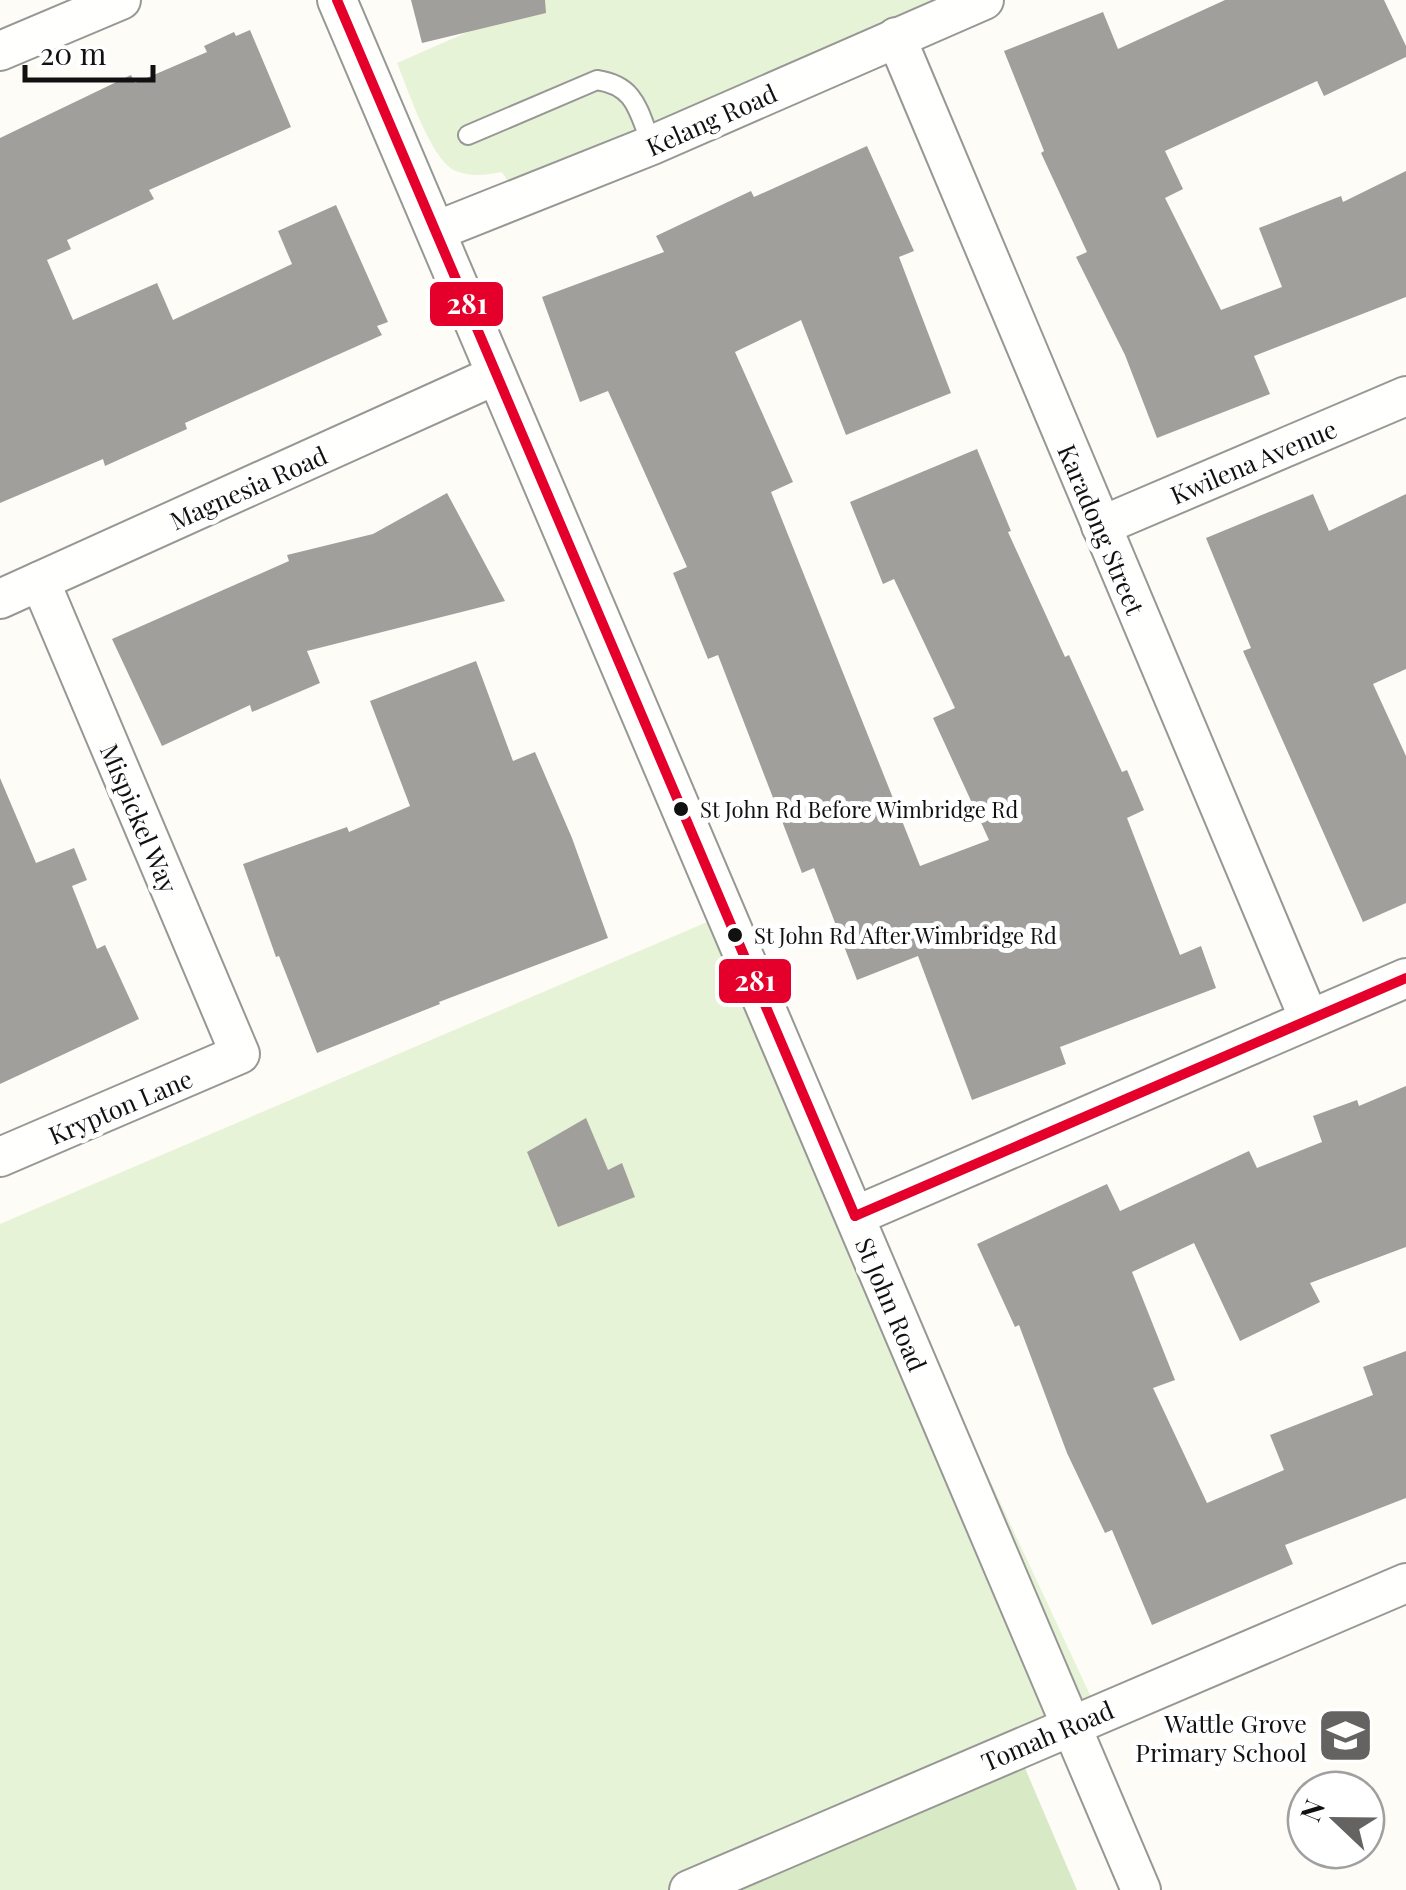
<svg xmlns="http://www.w3.org/2000/svg" width="1406" height="1890" viewBox="0 0 1406 1890" font-family="'Playfair Display',serif">
  <rect width="100%" height="100%" fill="#fdfcf7"/>
  <g fill="#e7f3d7">
    <path d="M 541,0 L 987,0 L 518,198 L 502,172 C 488,175 470,177 456,171 C 431,161 408,89 397,63 Z"/>
    <path d="M 726,914 L 1098,1712 L 689,1890 L 0,1890 L 0,1224 Z"/>
  </g>
  <path fill="#d8eac5" d="M 1016,1747 L 1077,1890 L 688,1890 Z"/>
  <g fill="#a19f9c">
    <path d="M 411,0 L 545,0 L 546,13 L 422,43 Z"/>
    <path d="M 1225,0 L 1384,0 L 1406,46 L 1406,57 L 1324,96 L 1317,81 L 1165,151 L 1183,189 L 1165,198 L 1221,310 L 1282,287 L 1259,228 L 1341,196 L 1343,202 L 1406,171 L 1406,297 L 1254,356 L 1270,394 L 1157,438 L 1125,355 L 1076,257 L 1087,252 L 1041,153 L 1044,151 L 1004,51 L 1103,12 L 1118,49 Z"/>
    <path d="M 250,30 L 291,127 L 149,190 L 154,199 L 67,240 L 71,249 L 47,260 L 73,320 L 157,283 L 173,320 L 292,264 L 278,231 L 336,205 L 388,322 L 377,326 L 382,335 L 185,423 L 187,429 L 138,451 L 105,466 L 103,459 L 0,503 L 0,138 L 131,75 L 135,83 L 207,52 L 204,46 L 234,32 L 236,36 Z"/>
    <path d="M 867,146 L 914,251 L 899,257 L 951,393 L 846,435 L 801,320 L 735,352 L 793,482 L 771,492 L 920,866 L 989,840 L 933,718 L 955,708 L 894,579 L 883,584 L 850,502 L 977,449 L 1011,531 L 1008,532 L 1065,657 L 1069,655 L 1122,772 L 1127,770 L 1144,810 L 1127,818 L 1180,955 L 1201,946 L 1216,988 L 1060,1047 L 1066,1064 L 972,1100 L 918,956 L 857,980 L 814,868 L 802,873 L 718,655 L 708,659 L 673,573 L 687,567 L 608,391 L 580,402 L 542,297 L 664,252 L 656,236 L 751,191 L 754,197 Z"/>
    <path d="M 447,493 L 505,601 L 307,651 L 320,683 L 252,712 L 250,705 L 162,746 L 112,639 L 289,561 L 287,555 L 373,534 Z"/>
    <path d="M 1313,494 L 1329,531 L 1406,494 L 1406,669 L 1373,684 L 1406,756 L 1406,903 L 1363,922 L 1243,651 L 1251,648 L 1206,538 Z"/>
    <path d="M 476,661 L 513,761 L 535,752 L 572,838 L 608,938 L 439,1002 L 440,1004 L 317,1053 L 279,956 L 276,957 L 243,864 L 347,827 L 349,832 L 410,806 L 370,701 Z"/>
    <path d="M 0,778 L 36,863 L 74,848 L 87,880 L 72,886 L 97,949 L 105,945 L 139,1019 L 0,1084 Z"/>
    <path d="M 1406,1086 L 1406,1247 L 1310,1283 L 1320,1302 L 1240,1341 L 1194,1243 L 1132,1272 L 1175,1380 L 1153,1388 L 1207,1503 L 1284,1470 L 1270,1435 L 1373,1395 L 1363,1367 L 1406,1351 L 1406,1498 L 1285,1545 L 1293,1564 L 1152,1625 L 1112,1530 L 1105,1533 L 1067,1453 L 1019,1325 L 1015,1327 L 977,1244 L 1107,1184 L 1120,1211 L 1249,1151 L 1257,1168 L 1322,1142 L 1313,1116 L 1357,1100 L 1359,1106 Z"/>
    <path d="M 586,1118 L 608,1170 L 622,1163 L 635,1197 L 558,1227 L 527,1152 Z"/>
  </g>
  <g fill="none" stroke-linecap="round" stroke-linejoin="round">
    <defs>
      <path id="service" d="M 468,135 L 597,80 C 637,86 638,112 652,145"/>
      <g id="minor">
        <path d="M 337,0 L 1141,1890"/>
        <path d="M 896,37 L 1309,1019"/>
        <path d="M 0,51 L 121,0"/>
        <path d="M 436,231 L 652,145 L 984,0"/>
        <path d="M 1101,526 L 1406,396"/>
        <path d="M 0,599 L 496,375"/>
        <path d="M 0,1157 L 240,1054 L 40,581"/>
        <path d="M 855,1216 L 1406,978"/>
        <path d="M 689,1890 L 1406,1583"/>
      </g>
    </defs>
    <use href="#service" stroke="#979795" stroke-width="22"/>
    <use href="#minor" stroke="#979795" stroke-width="42"/>
    <use href="#service" stroke="#fffffe" stroke-width="18"/>
    <use href="#minor" stroke="#fffffe" stroke-width="38"/>
    <defs>
      <g id="bus-1">
        <path d="M 337,0 L 855,1216"/>
        <path d="M 855,1216 L 1406,978"/>
      </g>
    </defs>
    <use href="#bus-1" stroke="#fff" stroke-width="18"/>
    <use href="#bus-1" stroke="#e4002b" stroke-width="10"/>
  </g>
  <defs>
    <symbol id="school-square" viewBox="-11 -11 22 22"><rect x="-9" y="-9" width="18" height="18" rx="4" fill="#646362" stroke="#fff"/><path d="M0-5L7-2L0 1L-7-2ZM-4 1L0 2.5L4 1V4Q0 6-4 4Z" fill="#fff"/></symbol>
  </defs>
  <g fill-rule="evenodd">
    <use href="#school-square" x="1314" y="1704" width="63" height="63"/>
  </g>
  <g fill="#111" stroke="#fff" stroke-width="4">
    <circle cx="681" cy="809" r="9"/>
    <circle cx="735" cy="935" r="9"/>
  </g>
  <g text-anchor="middle" dominant-baseline="central" stroke-width="10" stroke-linejoin="round" paint-order="stroke">
    <g font-size="22" fill="#111" stroke="#fff" text-anchor="start">
      <text x="700" y="809">St John Rd Before Wimbridge Rd</text>
      <text x="754" y="935">St John Rd After Wimbridge Rd</text>
    </g>
    <g font-size="25" fill="#111" stroke="#fff">
      <text transform="translate(711 119) rotate(-24)">Kelang Road</text>
      <text transform="translate(1253 461) rotate(-23)">Kwilena Avenue</text>
      <text transform="translate(248 487) rotate(-24)">Magnesia Road</text>
      <text transform="translate(1102 529) rotate(67)">Karadong Street</text>
      <text transform="translate(140 818) rotate(67)">Mispickel Way</text>
      <text transform="translate(120 1106) rotate(-23)">Krypton Lane</text>
      <text transform="translate(892 1304) rotate(67)">St John Road</text>
      <text transform="translate(1047 1735) rotate(-23)">Tomah Road</text>
    </g>
    <g font-size="25" fill="#111" stroke="#fff" text-anchor="end">
      <text x="1307" y="1722">Wattle Grove<tspan x="1307" dy="29">Primary School</tspan></text>
    </g>
  </g>
  <g stroke="#fff" stroke-width="4">
    <rect x="428" y="280" width="77" height="48" rx="10" fill="#e4002b"/>
    <rect x="717" y="957" width="76" height="48" rx="10" fill="#e4002b"/>
  </g>
  <g font-size="28" text-anchor="middle" font-weight="bold" fill="#fff">
    <text x="467" y="314">281</text>
    <text x="755" y="991">281</text>
  </g>
  <g transform="translate(1336 1820) rotate(292)"><circle r="48" fill="#ffffff" stroke="#a0a0a0" stroke-width="2.5"/>
  <path d="M0-8L18 38L0 25L-18 38Z" fill="#646362"/>
  <text y="-15" font-size="28" font-weight="bold" text-anchor="middle" fill="#111111">N</text>
  </g>
  <path d="M25 65v15h128v-15" fill="none" stroke="#111111" stroke-width="5"/>
  <text x="40" y="65" font-size="30" fill="#111111" stroke="#ffffff" stroke-width="8" paint-order="stroke">20 m</text>
</svg>
